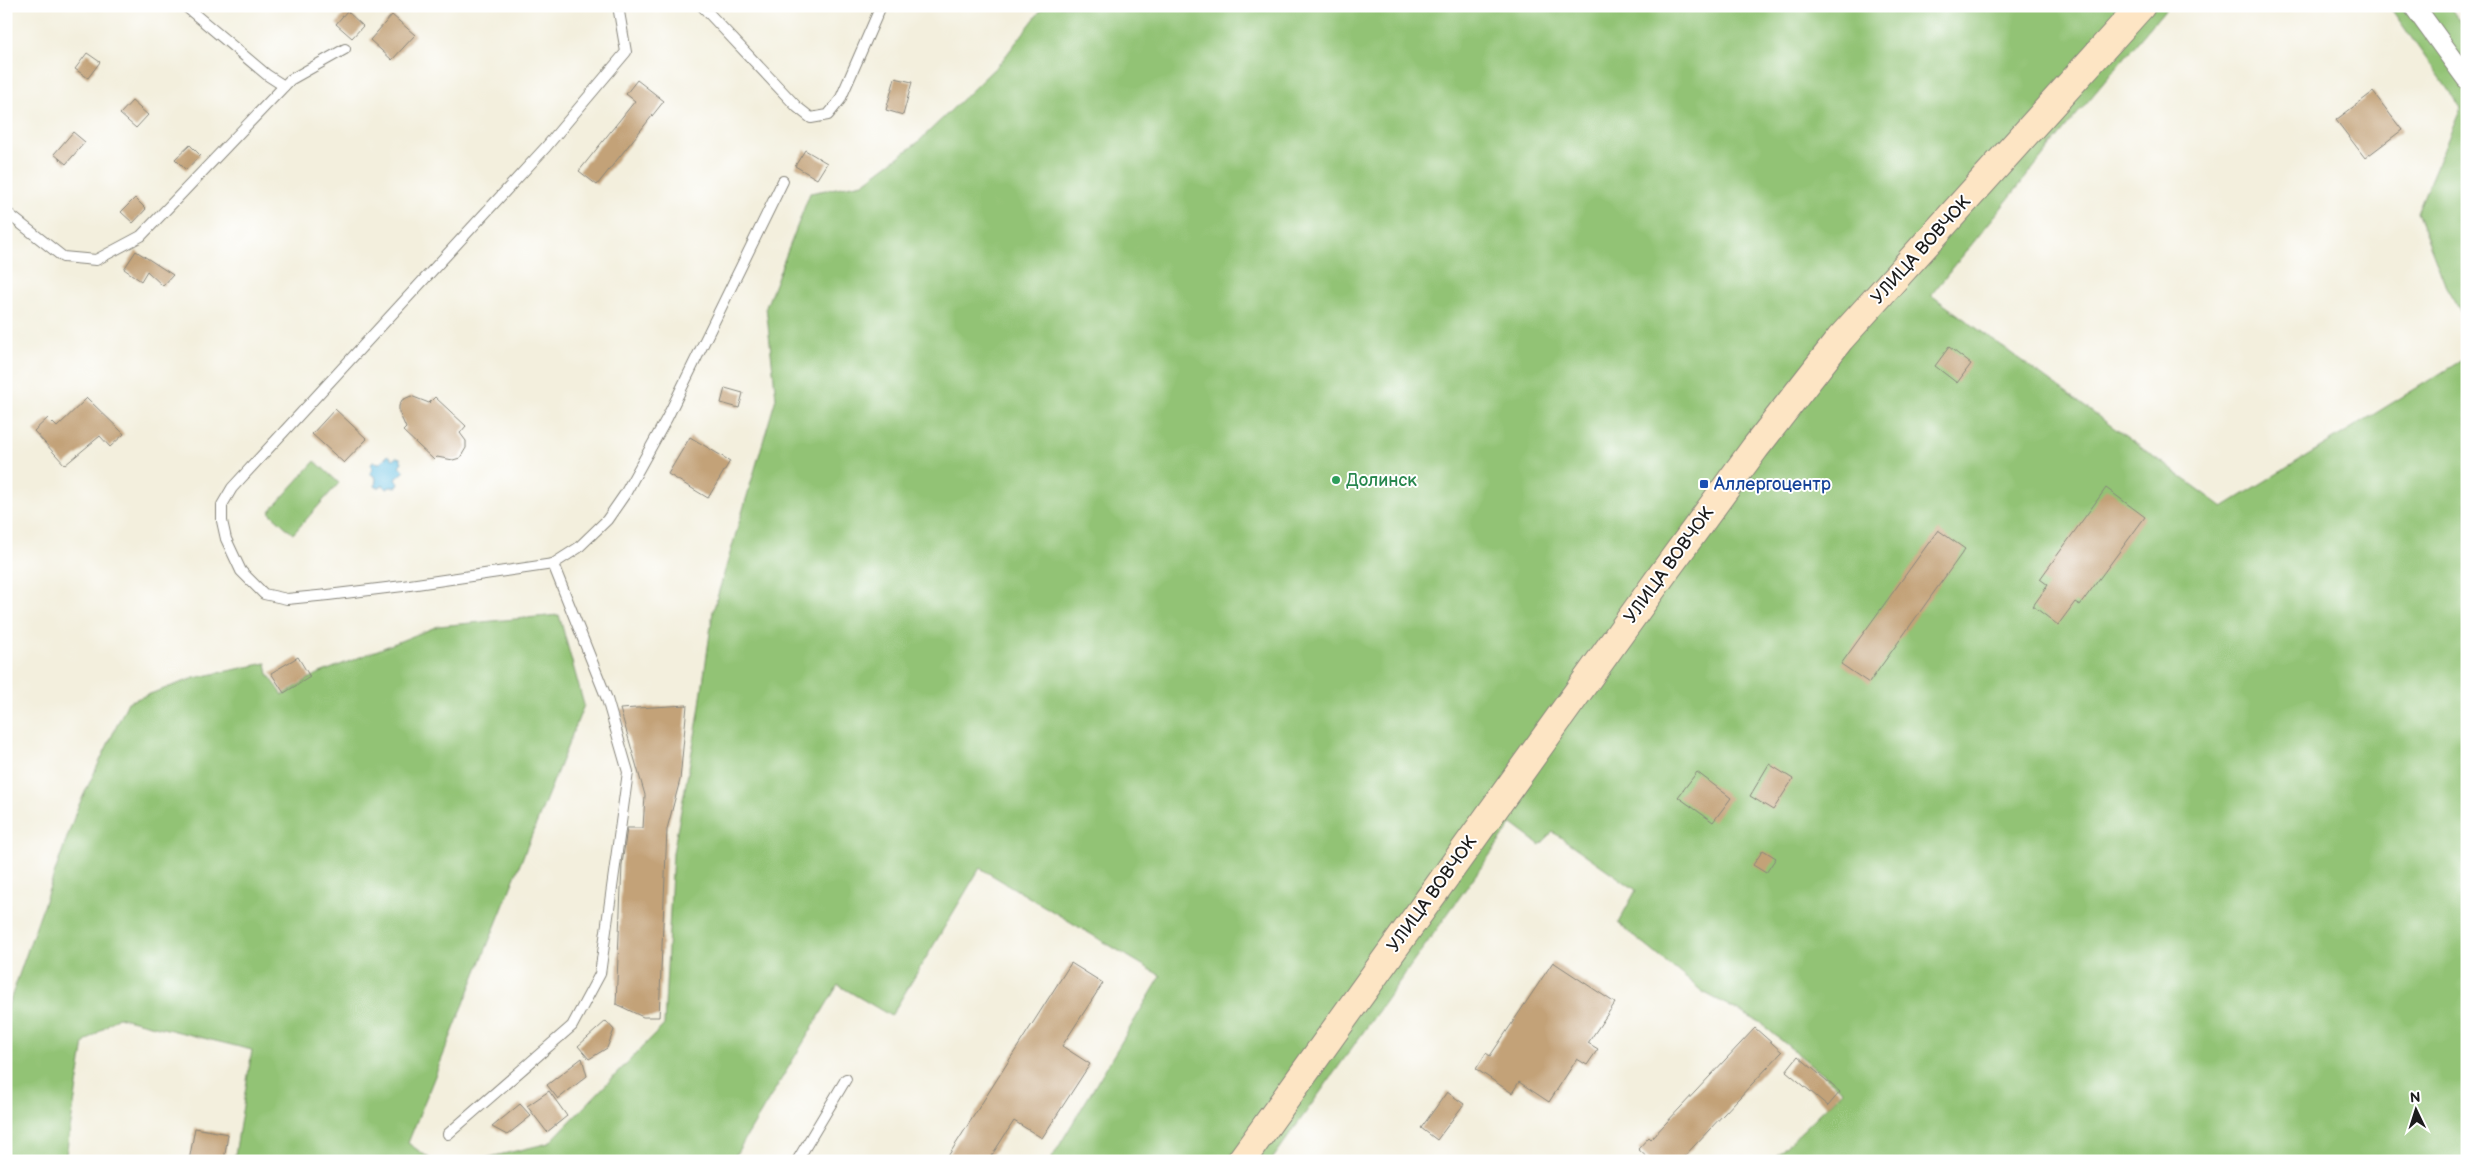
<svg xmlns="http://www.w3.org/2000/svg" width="2473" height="1167" viewBox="0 0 2473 1167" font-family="'Balsamiq Sans',sans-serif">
  <rect width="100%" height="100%" fill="#fff"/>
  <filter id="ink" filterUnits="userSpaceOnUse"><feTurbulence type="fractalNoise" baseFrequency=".02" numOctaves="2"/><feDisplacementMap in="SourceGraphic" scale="10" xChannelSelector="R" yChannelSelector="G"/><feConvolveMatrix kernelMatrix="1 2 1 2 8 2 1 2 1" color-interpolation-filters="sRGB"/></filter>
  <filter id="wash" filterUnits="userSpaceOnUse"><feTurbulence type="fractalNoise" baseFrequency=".0096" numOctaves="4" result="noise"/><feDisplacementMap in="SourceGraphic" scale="20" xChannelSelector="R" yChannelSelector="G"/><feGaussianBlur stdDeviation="1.12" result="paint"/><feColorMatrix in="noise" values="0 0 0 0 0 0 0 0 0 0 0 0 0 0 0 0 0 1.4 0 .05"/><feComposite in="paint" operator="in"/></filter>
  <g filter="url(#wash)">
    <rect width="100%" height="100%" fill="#f3efdd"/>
    <g fill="#92c374" stroke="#577048">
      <path d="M 1044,6 L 2168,6 L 2068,125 L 1931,295 L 2223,507 L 2467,357 L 2467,1161 L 1771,1161 L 1843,1091 L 1759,1022 L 1703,992 L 1618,923 L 1636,890 L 1553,832 L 1540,845 L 1512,824 L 1271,1161 L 1050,1161 L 1161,976 L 980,868 L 891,1016 L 838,985 L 732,1161 L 474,1161 L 549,1143 L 664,1025 L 673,853 L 698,719 L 713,611 L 776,398 L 766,307 L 810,193 L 863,183 L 917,143 L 1001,62 Z"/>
      <path d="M 2389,6 L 2449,6 L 2467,31 L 2467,322 L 2446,287 L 2417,212 L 2461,108 Z"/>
      <path d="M 315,461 L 339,483 L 293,534 L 269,512 Z"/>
      <path d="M 559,615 L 584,705 L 408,1143 L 433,1161 L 234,1161 L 252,1050 L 118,1017 L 84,1043 L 65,1161 L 6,1161 L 6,1012 L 77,809 L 128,702 L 194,678 L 266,663 L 268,674 L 283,695 L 315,675 L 438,626 Z"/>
    </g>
    <path fill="#63bfe1" stroke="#406e7e" d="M 388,455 L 393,459 L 397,457 L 400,458 L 402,462 L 399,466 L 405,471 L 396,479 L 399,484 L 397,487 L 390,487 L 387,489 L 383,485 L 378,488 L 375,486 L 376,478 L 370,473 L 373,470 L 371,465 L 373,462 L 380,463 Z"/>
    <g id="blocks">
      <g fill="#c3a278">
        <path d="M 347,11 L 363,26 L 352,38 L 336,24 Z"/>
        <path d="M 392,15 L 415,35 L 392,60 L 370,40 Z"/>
        <path d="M 87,53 L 100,62 L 88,78 L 75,69 Z"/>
        <path d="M 895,78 L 912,82 L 903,115 L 886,110 Z"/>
        <path d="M 637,80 L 664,101 L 597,185 L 579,171 L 635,101 L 626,94 Z"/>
        <path d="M 2373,92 L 2402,130 L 2365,158 L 2336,120 Z"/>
        <path d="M 132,101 L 148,115 L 136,128 L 120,114 Z"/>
        <path d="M 73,132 L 85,142 L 66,164 L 54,154 Z"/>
        <path d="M 190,145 L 200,155 L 186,170 L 175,159 Z"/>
        <path d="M 805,150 L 827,163 L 817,179 L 795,166 Z"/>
        <path d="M 135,198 L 146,209 L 133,223 L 121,212 Z"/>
        <path d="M 136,251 L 173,275 L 163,286 L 147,271 L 141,281 L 124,269 Z"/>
        <path d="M 1949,347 L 1971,364 L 1957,383 L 1935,366 Z"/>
        <path d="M 725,388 L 743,393 L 739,408 L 721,403 Z"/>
        <path d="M 411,396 L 429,403 L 435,397 L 466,426 L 460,433 L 466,441 L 466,448 L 460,458 L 453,460 L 437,457 L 434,460 L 403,431 L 406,428 L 399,412 L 399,406 L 402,400 Z"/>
        <path d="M 87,398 L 124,434 L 110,447 L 100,436 L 65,465 L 34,431 L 48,418 L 57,427 Z"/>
        <path d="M 335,409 L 367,439 L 344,463 L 312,434 Z"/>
        <path d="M 690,437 L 730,461 L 708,498 L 668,474 Z"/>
        <path d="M 2106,488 L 2145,517 L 2080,605 L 2075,602 L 2058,625 L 2033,606 L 2048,585 L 2040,579 Z"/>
        <path d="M 1938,530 L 1965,549 L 1869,683 L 1841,664 Z"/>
        <path d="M 298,657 L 310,677 L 284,693 L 271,673 Z"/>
        <path d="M 687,705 L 680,780 L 667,829 L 659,1017 L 643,1017 L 616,1004 L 622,865 L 627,828 L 643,828 L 645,795 L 620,709 Z"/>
        <path d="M 1769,764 L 1793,779 L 1773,810 L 1750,796 Z"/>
        <path d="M 1697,772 L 1731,798 L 1713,822 L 1678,797 Z"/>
        <path d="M 1763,850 L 1776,858 L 1766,873 L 1753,865 Z"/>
        <path d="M 1553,962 L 1615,1003 L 1588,1043 L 1598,1049 L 1587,1065 L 1577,1059 L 1549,1102 L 1519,1082 L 1512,1093 L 1476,1069 L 1486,1053 L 1490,1056 Z"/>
        <path d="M 1071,963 L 1103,983 L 1062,1046 L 1090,1064 L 1042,1138 L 1014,1121 L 988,1161 L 945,1161 Z"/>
        <path d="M 606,1021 L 614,1030 L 607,1048 L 589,1059 L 578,1046 Z"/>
        <path d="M 1755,1028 L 1782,1052 L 1680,1161 L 1651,1161 L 1638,1149 L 1649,1137 L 1651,1139 Z"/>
        <path d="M 1798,1056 L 1840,1092 L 1828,1106 L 1786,1071 Z"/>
        <path d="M 582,1058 L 587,1076 L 558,1099 L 547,1085 Z"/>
        <path d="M 549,1091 L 567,1116 L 547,1132 L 527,1106 Z"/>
        <path d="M 1447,1092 L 1464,1104 L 1437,1140 L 1421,1128 Z"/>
        <path d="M 520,1104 L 531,1116 L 507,1135 L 492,1127 Z"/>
        <path d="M 195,1128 L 228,1134 L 224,1161 L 189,1161 Z"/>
      </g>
    </g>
  </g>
  <g filter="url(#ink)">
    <use href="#blocks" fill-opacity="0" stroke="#88867c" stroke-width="1"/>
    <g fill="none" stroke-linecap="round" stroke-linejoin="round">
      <defs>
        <g id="lane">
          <path d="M 185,6 L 267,75 L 284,86"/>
          <path d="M 618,6 L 626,52 L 546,147 L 232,488 L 222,505 L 222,521 L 226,539 L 241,571 L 264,594 L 287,599 L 328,595 L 403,586 L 553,564 L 578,548 L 607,520 L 625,494 L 667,418 L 783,181"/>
          <path d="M 702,6 L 797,107 L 811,118 L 828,115 L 840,100 L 881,6"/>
          <path d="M 6,212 L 63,257 L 96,260 L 141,236 L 290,80 L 345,49"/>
          <path d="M 448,1134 L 572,1026 L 600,974 L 628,772 L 607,699 L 553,564"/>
          <path d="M 797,1161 L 846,1079"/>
        </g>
        <path id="street" d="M 2414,6 L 2467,79"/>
        <path id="secondary" d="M 1241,1161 L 1662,575 L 1755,448 L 1840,339 L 2141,6"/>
      </defs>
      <use href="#lane" stroke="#88867c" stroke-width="12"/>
      <use href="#street" stroke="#88867c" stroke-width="22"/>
      <use href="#secondary" stroke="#88867c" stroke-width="30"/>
      <use href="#lane" stroke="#fff" stroke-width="10"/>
      <use href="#street" stroke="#fff" stroke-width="20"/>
      <use href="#secondary" stroke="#fde5c4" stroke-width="28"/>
    </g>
  </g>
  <circle fill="#2e9e5b" stroke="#fff" stroke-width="2" cx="1336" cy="480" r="5"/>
  <rect fill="#1a4fb4" stroke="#fff" stroke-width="2" x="1699" y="479" width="10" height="10" rx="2.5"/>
  <g text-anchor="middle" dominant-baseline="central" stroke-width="4" stroke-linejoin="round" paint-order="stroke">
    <g font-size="18" fill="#1c1c1c" stroke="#fff">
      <text transform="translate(1921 250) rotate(-48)">УЛИЦА ВОВЧОК</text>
      <text transform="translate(1669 565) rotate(-54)">УЛИЦА ВОВЧОК</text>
      <text transform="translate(1432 894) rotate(-54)">УЛИЦА ВОВЧОК</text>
    </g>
    <g font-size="18" fill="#27864d" stroke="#fff" text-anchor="start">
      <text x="1346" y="480">Долинск</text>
    </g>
    <g font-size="18" fill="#164399" stroke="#fff" text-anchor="start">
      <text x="1714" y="484">Аллергоцентр</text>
    </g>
  </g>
  <rect width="2473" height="1167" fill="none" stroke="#fff" stroke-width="25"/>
  <g transform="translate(2416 1110) rotate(356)" stroke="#ffffff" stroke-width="4" paint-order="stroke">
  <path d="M0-4L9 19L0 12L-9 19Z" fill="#1c1c1c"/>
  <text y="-8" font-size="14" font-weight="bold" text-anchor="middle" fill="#1c1c1c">N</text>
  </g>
</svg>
